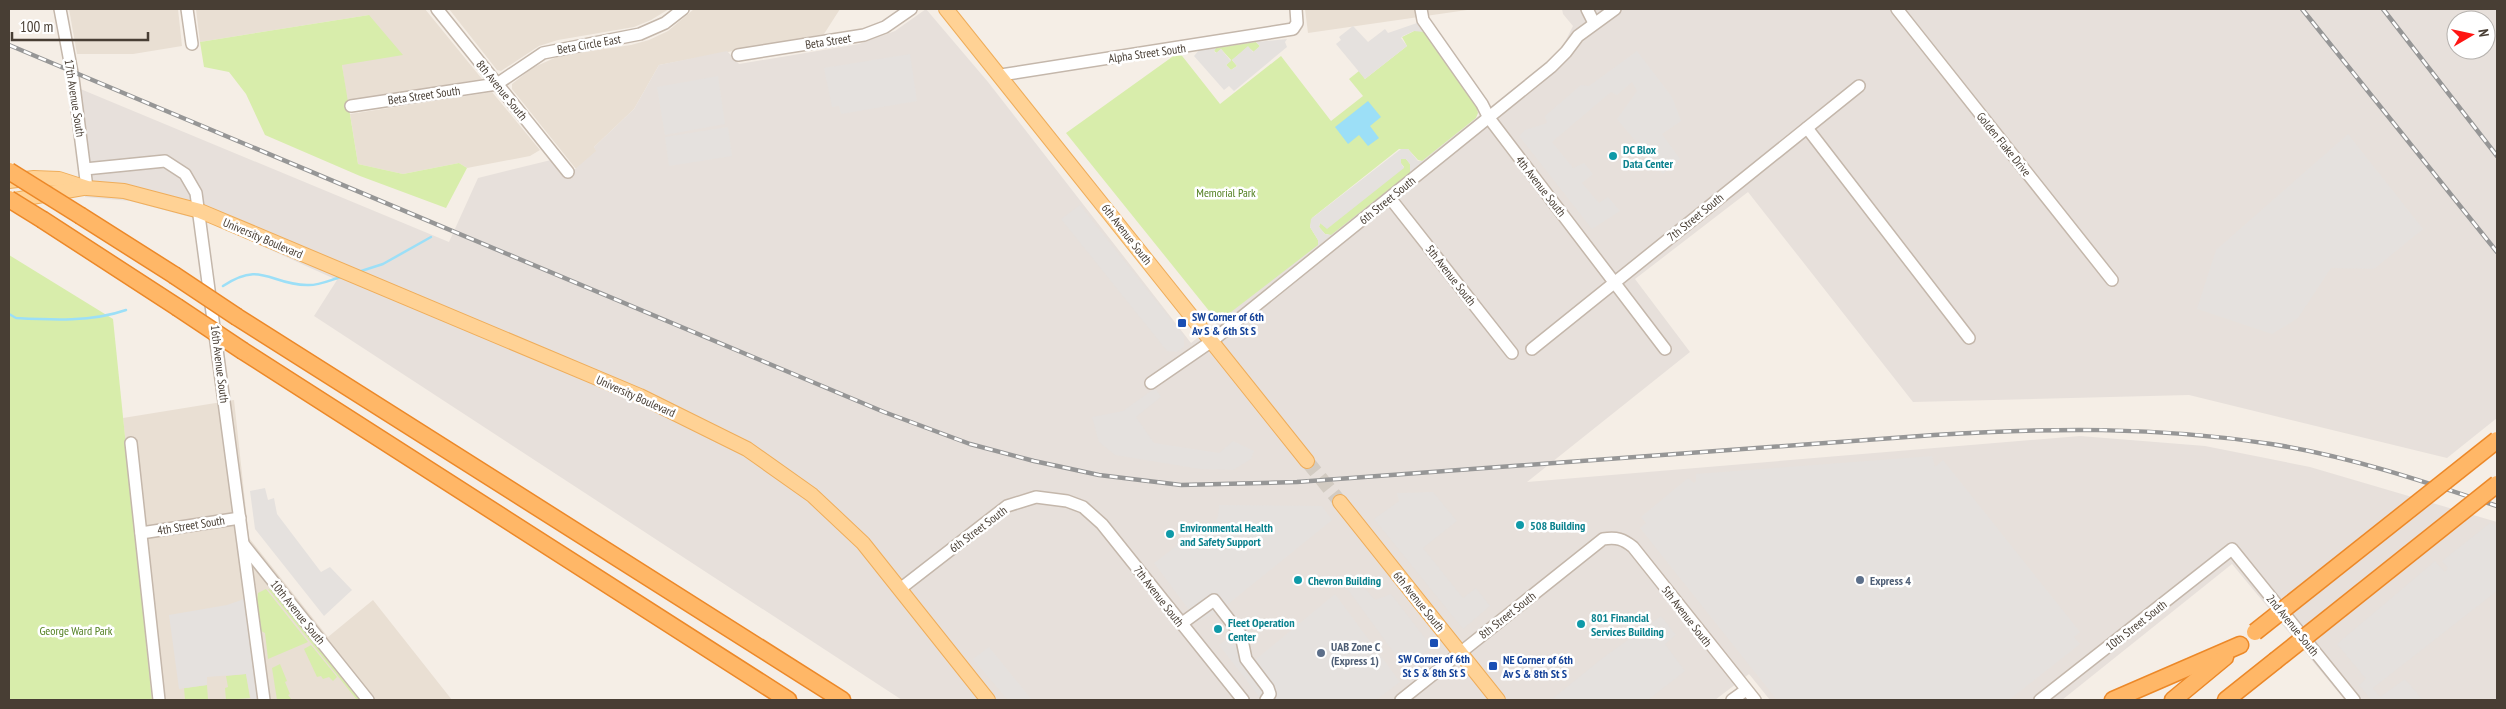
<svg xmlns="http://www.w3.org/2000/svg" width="2506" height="709" viewBox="0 0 2506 709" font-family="'PT Sans Narrow',sans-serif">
  <rect width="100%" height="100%" fill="#f5eee6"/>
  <g fill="#e9dfd3">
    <path d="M 69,9 L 178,9 L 182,46 L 133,54 L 77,54 Z"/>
    <path d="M 196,9 L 425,9 L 482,79 L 347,101 L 342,65 L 369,15 L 200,42 Z"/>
    <path d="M 449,9 L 669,9 L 651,20 L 634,27 L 558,40 L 539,46 L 501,71 L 497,70 Z"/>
    <path d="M 694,9 L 840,9 L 824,34 L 659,65 L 634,109 L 594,147 L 597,151 L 576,169 L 512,89 L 512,84 L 532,68 L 559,56 L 631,45 L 649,40 L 668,31 Z"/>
    <path d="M 1305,9 L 1474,9 L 1308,33 Z"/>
    <path d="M 492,92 L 540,150 L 530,156 L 467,168 L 459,163 L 403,174 L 358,164 L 350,114 Z"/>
    <path d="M 234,400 L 249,538 L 328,637 L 373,600 L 452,700 L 152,700 L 123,418 Z"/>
  </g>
  <path fill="#e7e0db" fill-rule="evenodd" d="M 926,9 L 988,82 L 1191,343 L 1560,52 L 1573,26 L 1563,14 L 1562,9 L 2497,9 L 2497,418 L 2447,458 L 2189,395 L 1913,402 L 1748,192 L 1635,279 L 1690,352 L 1527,482 L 2080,436 L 2205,446 L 2310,467 L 2497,522 L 2497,700 L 2343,700 L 2344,699 L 2232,564 L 2062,700 L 1770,700 L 1749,674 L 1715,700 L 902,700 L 314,316 L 337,280 L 209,222 L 130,201 L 85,197 L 66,83 L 449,242 L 478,178 L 551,160 L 565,178 L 596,151 L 594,147 L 634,109 L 659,65 L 727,51 L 739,64 L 859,44 L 895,31 ZM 2456,20 L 2486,20 L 2486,50 L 2456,50 Z"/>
  <g fill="#d8edab">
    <path d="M 369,15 L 403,55 L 342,65 L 358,164 L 403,174 L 459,163 L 467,168 L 446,208 L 360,176 L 265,135 L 246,94 L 229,72 L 204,67 L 200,42 Z"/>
    <path d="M 1414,31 L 1423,31 L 1426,34 L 1476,104 L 1478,113 L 1476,118 L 1422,161 L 1418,160 L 1408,149 L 1399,149 L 1312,218 L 1310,227 L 1318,240 L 1318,245 L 1218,322 L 1066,133 L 1179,52 L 1220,104 L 1281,56 L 1331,121 L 1363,96 L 1349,79 L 1359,71 L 1365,79 L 1407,46 L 1402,37 Z"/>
    <path d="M 1256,42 L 1260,46 L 1254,52 L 1248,47 L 1232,60 L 1237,66 L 1231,70 L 1226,65 L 1231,60 L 1221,49 L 1217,53 L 1214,51 L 1216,48 Z"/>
    <path d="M 1401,159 L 1406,159 L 1410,164 L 1410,173 L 1331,235 L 1325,234 L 1319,227 L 1320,223 L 1327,228 L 1404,167 L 1400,162 Z"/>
    <path d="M 9,255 L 113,319 L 152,700 L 9,700 Z"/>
    <path d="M 266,589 L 308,642 L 268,659 L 265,633 L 259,630 L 256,607 L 258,593 Z"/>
    <path d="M 268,589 L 273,590 L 360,700 L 357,700 Z"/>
    <path d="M 311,645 L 337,677 L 333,681 L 329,677 L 323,679 L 321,676 L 317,677 L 304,649 Z"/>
    <path d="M 280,664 L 287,681 L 285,682 L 290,694 L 288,695 L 292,700 L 277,700 L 272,668 Z"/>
    <path d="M 246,674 L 250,698 L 226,700 L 225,688 L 228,687 L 226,676 Z"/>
    <path d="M 207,685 L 208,700 L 185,700 L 184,688 Z"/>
  </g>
  <g fill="#e5e1de">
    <path d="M 1417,23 L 1424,32 L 1414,31 L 1403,36 L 1401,38 L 1407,46 L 1365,79 L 1336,44 L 1341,40 L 1339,37 L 1353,26 L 1368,42 L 1385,29 L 1388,33 Z"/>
    <path d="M 1287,39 L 1285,42 L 1287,47 L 1234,91 L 1229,86 L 1224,90 L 1194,56 L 1200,49 L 1216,48 L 1214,51 L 1216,53 L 1221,49 L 1231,61 L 1226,65 L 1231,70 L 1237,66 L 1232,60 L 1248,46 L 1253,52 L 1260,46 L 1256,42 Z"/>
    <path d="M 1637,51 L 1672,97 L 1681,121 L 1662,134 L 1680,159 L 1663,174 L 1617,119 L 1637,91 L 1632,82 L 1617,95 L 1611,92 L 1552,142 L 1573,168 L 1584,163 L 1593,174 L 1582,183 L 1599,203 L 1608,197 L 1620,211 L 1592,229 L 1519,136 L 1525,130 L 1547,123 L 1545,116 L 1581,85 L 1589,86 Z"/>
    <path d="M 910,54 L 917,101 L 841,114 L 839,106 L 832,107 L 824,68 Z"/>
    <path d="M 718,76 L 725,124 L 665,135 L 657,87 Z"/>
    <path d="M 728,127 L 732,156 L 669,166 L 665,137 Z"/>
    <path d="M 2348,134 L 2423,229 L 2374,269 L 2331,268 L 2298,318 L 2272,334 L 2197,309 L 2216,250 Z"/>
    <path d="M 1401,149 L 1408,149 L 1418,161 L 1424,161 L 1410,173 L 1410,164 L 1406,159 L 1401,159 L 1401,163 L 1404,168 L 1327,229 L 1320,223 L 1319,227 L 1325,234 L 1331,235 L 1318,245 L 1318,240 L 1310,227 L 1311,219 Z"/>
    <path d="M 1080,205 L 1184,336 L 1184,347 L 1177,352 L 1167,351 L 1061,219 Z"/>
    <path d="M 1155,388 L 1161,397 L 1136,417 L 1154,443 L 1219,453 L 1233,441 L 1254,451 L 1251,459 L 1233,470 L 1200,469 L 1115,455 L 1099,442 L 1092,417 L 1123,411 Z"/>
    <path d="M 1932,456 L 1935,467 L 1943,460 L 2080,632 L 2074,637 L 2080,644 L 2009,700 L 1777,700 L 1640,528 L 1646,523 L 1641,517 L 1688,478 L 1694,483 L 1696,481 L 1696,474 Z"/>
    <path d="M 265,488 L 268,500 L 274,498 L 277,514 L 321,572 L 330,567 L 352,590 L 324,616 L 255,529 L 250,491 Z"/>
    <path d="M 1433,492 L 1457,521 L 1423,548 L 1463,598 L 1476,588 L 1490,606 L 1463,629 L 1374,519 L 1399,501 L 1397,493 Z"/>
    <path d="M 1219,505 L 1322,506 L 1332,520 L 1222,609 L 1198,622 L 1154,563 L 1207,523 L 1211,527 L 1218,517 Z"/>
    <path d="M 2490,523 L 2497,526 L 2497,591 L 2373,688 L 2380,697 L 2405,679 L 2423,700 L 2371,700 L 2359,685 L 2366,679 L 2337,644 L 2435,561 L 2445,572 L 2448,568 L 2442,561 Z"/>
    <path d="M 1352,573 L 1375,600 L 1391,594 L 1432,647 L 1405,668 L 1343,583 Z"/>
    <path d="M 1335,594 L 1400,682 L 1376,700 L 1262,700 L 1219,645 L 1227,639 L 1254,661 Z"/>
    <path d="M 244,599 L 257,700 L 251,700 L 246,674 L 207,677 L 207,685 L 179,689 L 169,615 L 227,605 Z"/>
    <path d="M 1661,616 L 1676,635 L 1665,644 L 1685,671 L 1648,700 L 1551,700 L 1600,660 Z"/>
    <path d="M 989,647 L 1032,700 L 1008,700 L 973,659 Z"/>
  </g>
  <path fill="#9cdff7" d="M 1368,101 L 1381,117 L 1370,126 L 1379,138 L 1368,146 L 1359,135 L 1348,144 L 1335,127 Z"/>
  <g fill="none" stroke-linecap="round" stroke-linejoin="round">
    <g stroke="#9cdff7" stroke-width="2.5">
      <path d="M 358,272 L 383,264 L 431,237"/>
      <path d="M 223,286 C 262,260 270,285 307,285 C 318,286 330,280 341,277"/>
      <path d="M 9,314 L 16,318 C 52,320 92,322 126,310"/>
    </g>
    <path stroke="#d2cbc2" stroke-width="14" stroke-dasharray="14 7" stroke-linecap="butt" d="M 1307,461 L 1340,502"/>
    <defs>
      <g id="minor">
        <path d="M 60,9 L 73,78 L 87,188"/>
        <path d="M 187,9 L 192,44"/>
        <path d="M 437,9 L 568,172"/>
        <path d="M 1421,9 L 1423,20 L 1482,104 L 1489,118 L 1665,349"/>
        <path d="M 1587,9 L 1594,23"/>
        <path d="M 1897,9 L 2112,280"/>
        <path d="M 738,55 L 864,35 L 885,27 L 911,9"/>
        <path d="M 1001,75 L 1293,29 L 1297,23 L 1296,9"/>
        <path d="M 351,106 L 497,84 L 543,53 L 640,34 L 665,23 L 683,9"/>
        <path d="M 1807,128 L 1969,338"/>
        <path d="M 85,169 L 165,161 L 185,174 L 196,193 L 264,700"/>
        <path d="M 1390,198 L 1512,353"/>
        <path d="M 1532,349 L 1859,86"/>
        <path d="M 1151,383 L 1212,341 L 1551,67 L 1566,52 L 1578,36 L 1615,9"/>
        <path d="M 131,443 L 159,700"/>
        <path d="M 141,533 L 240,518"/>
        <path d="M 244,545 L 368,700"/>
        <path d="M 900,589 L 1007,506 L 1036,497 L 1067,501 L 1083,507 L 1102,524 L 1243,700"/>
        <path d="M 1181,624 L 1214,600 L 1241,635 L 1246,659 L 1268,688 L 1270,694 L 1266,700"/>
        <path d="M 1401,700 L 1603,539 C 1617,537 1623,539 1633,547 L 1755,700"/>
        <path d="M 1732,700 L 1746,690"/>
        <path d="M 2040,700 L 2232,549 L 2354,700"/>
      </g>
      <g id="major">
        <path d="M 946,9 L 1307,461"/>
        <path d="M 9,181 L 34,178 L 59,179 L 87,188 L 124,191 L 200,211 L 640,396 L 747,449 L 812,495 L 863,543 L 988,700"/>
        <path d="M 9,201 L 83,188"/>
        <path d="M 1340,502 L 1498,700"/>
      </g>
      <g id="highway">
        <path d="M 81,216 L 174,275"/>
        <path d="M 43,220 L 177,307"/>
        <path d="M 237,317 L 842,700"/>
        <path d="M 243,351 L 788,700"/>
        <path d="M 2113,700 L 2240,645"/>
        <path d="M 2173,700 L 2225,657"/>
        <path d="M 2226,700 L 2275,661"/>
      </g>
    </defs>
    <use href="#minor" stroke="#c4b7ab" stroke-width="14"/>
    <use href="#major" stroke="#efad5a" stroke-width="16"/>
    <use href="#highway" stroke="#ec8828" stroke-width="19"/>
    <use href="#minor" stroke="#fff" stroke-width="11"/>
    <use href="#major" stroke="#ffd295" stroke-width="14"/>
    <use href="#highway" stroke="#ffb767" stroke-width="16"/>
    <defs>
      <g id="rail">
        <path d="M 2302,9 L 2497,252"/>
        <path d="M 2383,9 L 2497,156"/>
        <path d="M 9,45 L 884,412 L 970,444 L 1034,461 L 1099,475 L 1181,485 L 1297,482 L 1934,435 C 2050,428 2155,426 2271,444 C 2348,456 2423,481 2497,506"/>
      </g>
    </defs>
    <use href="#rail" stroke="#969696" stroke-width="4.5"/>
    <use href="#rail" stroke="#fff" stroke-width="2.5" stroke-dasharray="8" stroke-linecap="butt"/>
    <defs>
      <g id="highway-bridge">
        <path d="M 9,171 L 81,216"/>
        <path d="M 9,199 L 43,220"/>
        <path d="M 174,275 L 237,317"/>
        <path d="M 177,307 L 243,351"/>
        <path d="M 2255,632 L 2497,440"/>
        <path d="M 2275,661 L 2497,484"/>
      </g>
    </defs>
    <use href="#highway-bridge" stroke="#ec8828" stroke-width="19" stroke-linecap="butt"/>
    <use href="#highway-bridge" stroke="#ffb767" stroke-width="16"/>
  </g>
  <g fill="#0f9aa8" stroke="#fff" stroke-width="2">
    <circle cx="1613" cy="156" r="5"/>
    <circle cx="1520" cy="525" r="5"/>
    <circle cx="1170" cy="534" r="5"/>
    <circle cx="1298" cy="580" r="5"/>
    <circle cx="1581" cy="624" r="5"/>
    <circle cx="1218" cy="629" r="5"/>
  </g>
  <g fill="#1a4fb4" stroke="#fff" stroke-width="2">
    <rect x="1177" y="318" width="10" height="10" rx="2.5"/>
    <rect x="1429" y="638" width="10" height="10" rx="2.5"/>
    <rect x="1488" y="661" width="10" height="10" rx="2.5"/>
  </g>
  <g fill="#5c6f8a" stroke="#fff" stroke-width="2">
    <circle cx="1860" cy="580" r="5"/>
    <circle cx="1321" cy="653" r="5"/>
  </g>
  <g text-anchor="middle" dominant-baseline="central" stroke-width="5" stroke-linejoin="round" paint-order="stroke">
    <g font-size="12" fill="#483e34" stroke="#fff">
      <text transform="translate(828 41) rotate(-9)">Beta Street</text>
      <text transform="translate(589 44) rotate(-10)">Beta Circle East</text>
      <text transform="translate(1147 53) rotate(-8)">Alpha Street South</text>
      <text transform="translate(502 90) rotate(51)">8th Avenue South</text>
      <text transform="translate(424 95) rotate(-8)">Beta Street South</text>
      <text transform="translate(75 98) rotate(81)">17th Avenue South</text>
      <text transform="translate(2004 144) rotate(51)">Golden Flake Drive</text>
      <text transform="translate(1541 186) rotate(52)">4th Avenue South</text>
      <text transform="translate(1387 200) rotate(-39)">6th Street South</text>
      <text transform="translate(1695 217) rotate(-39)">7th Street South</text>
      <text transform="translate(1127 234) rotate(52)">6th Avenue South</text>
      <text transform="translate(263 238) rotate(23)">University Boulevard</text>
      <text transform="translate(1451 275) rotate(52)">5th Avenue South</text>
      <text transform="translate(220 364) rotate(83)">16th Avenue South</text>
      <text transform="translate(636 396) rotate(24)">University Boulevard</text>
      <text transform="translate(191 525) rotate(-9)">4th Street South</text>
      <text transform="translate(978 529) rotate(-37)">6th Street South</text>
      <text transform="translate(1159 596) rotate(52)">7th Avenue South</text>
      <text transform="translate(1419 601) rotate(51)">6th Avenue South</text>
      <text transform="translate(298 612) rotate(51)">10th Avenue South</text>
      <text transform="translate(1507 615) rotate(-38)">8th Street South</text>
      <text transform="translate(1687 616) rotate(52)">5th Avenue South</text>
      <text transform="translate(2136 625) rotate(-38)">10th Street South</text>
      <text transform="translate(2293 625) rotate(51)">2nd Avenue South</text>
    </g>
    <g font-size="12" font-weight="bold" fill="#0d838f" stroke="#fff" text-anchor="start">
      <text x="1623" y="149">DC Blox<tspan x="1623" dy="14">Data Center</tspan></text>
      <text x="1530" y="525">508 Building</text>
      <text x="1180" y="527">Environmental Health<tspan x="1180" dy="14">and Safety Support</tspan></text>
      <text x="1308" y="580">Chevron Building</text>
      <text x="1591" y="617">801 Financial<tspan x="1591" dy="14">Services Building</tspan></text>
      <text x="1228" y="622">Fleet Operation<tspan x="1228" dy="14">Center</tspan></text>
    </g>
    <g font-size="12" fill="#538022" stroke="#fff">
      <text x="1226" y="192">Memorial Park</text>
      <text x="76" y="630">George Ward Park</text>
    </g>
    <g font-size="12" font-weight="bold" fill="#164399" stroke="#fff" text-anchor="start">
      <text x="1192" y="316">SW Corner of 6th<tspan x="1192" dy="14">Av S &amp; 6th St S</tspan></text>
      <text x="1434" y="658" text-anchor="middle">SW Corner of 6th<tspan x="1434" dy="14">St S &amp; 8th St S</tspan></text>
      <text x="1503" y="659">NE Corner of 6th<tspan x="1503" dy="14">Av S &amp; 8th St S</tspan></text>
    </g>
    <g font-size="12" font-weight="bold" fill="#4e5e75" stroke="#fff" text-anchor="start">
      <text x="1870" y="580">Express 4</text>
      <text x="1331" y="646">UAB Zone C<tspan x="1331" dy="14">(Express 1)</tspan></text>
    </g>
  </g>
  <rect width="2506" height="709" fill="none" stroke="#483e34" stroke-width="20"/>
  <g transform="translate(2471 35) rotate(81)"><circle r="24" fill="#ffffff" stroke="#b6b2ae"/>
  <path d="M0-4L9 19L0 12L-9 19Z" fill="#ff1513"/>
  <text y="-8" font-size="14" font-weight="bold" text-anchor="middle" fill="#483e34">N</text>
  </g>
  <path d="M12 32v8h136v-8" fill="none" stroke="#483e34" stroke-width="2.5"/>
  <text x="20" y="32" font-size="15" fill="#483e34" stroke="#ffffff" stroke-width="4" paint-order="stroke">100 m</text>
</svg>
